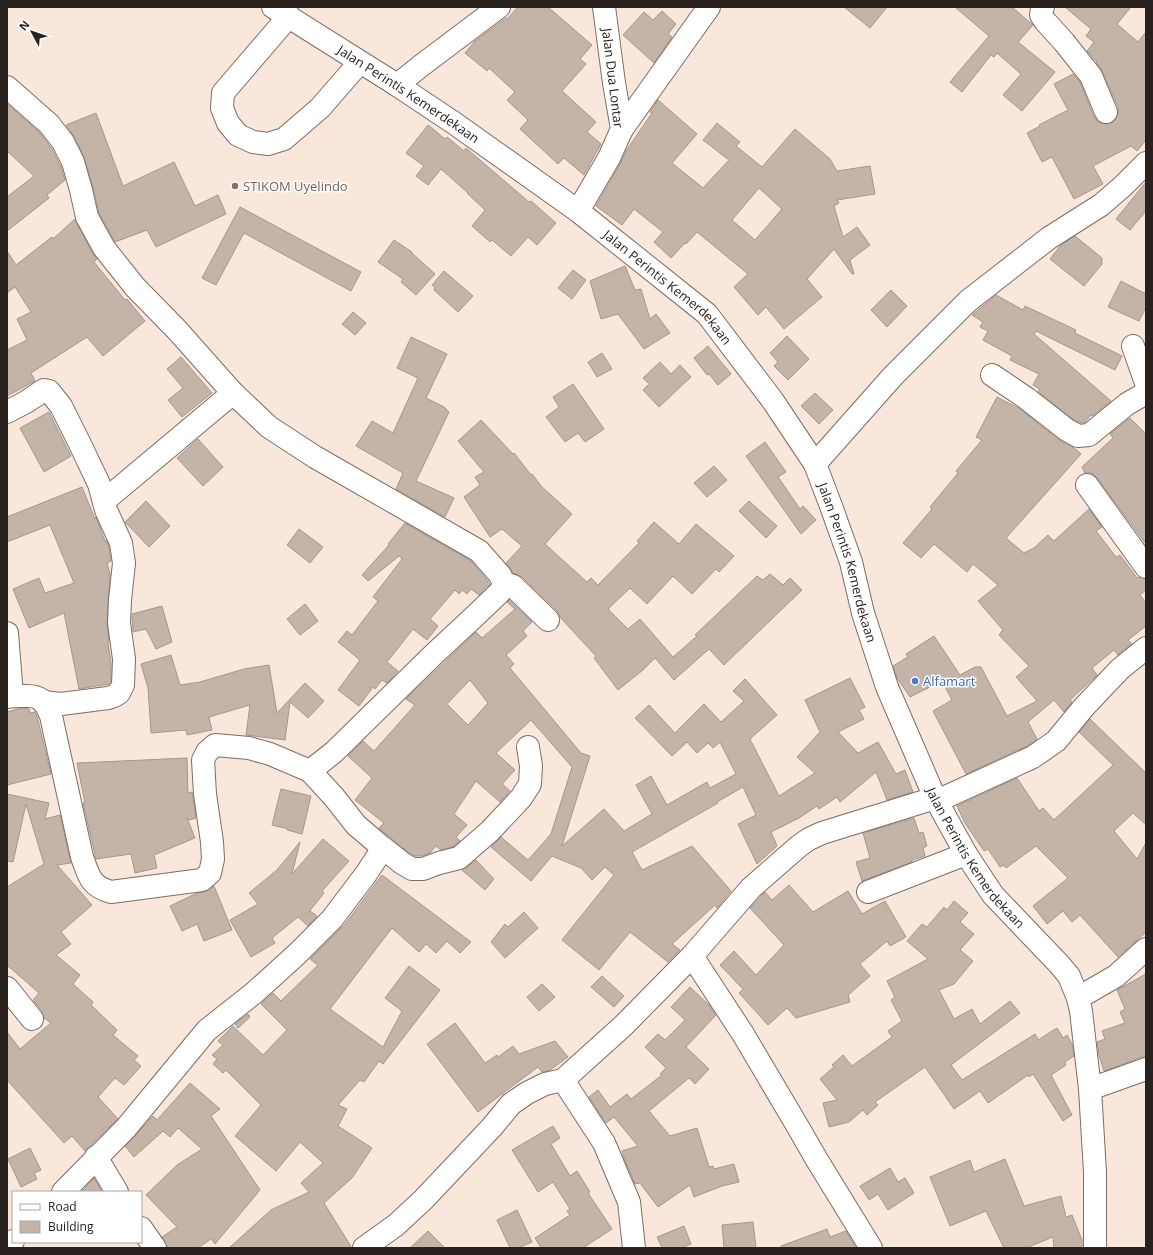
<svg xmlns="http://www.w3.org/2000/svg" width="1153" height="1255" viewBox="0 0 1153 1255" font-family="'Open Sans',sans-serif">
  <rect width="100%" height="100%" fill="#fae7db"/>
  <g fill="#c4b3a7" stroke="#a7968b" fill-rule="evenodd">
    <path d="M 518,7 L 548,7 L 592,45 L 580,59 L 586,64 L 562,91 L 596,122 L 587,132 L 601,144 L 584,175 L 564,158 L 558,164 L 520,129 L 528,120 L 507,100 L 515,92 L 489,68 L 487,71 L 465,53 L 475,41 L 506,18 L 507,19 Z"/>
    <path d="M 844,7 L 887,7 L 870,28 Z"/>
    <path d="M 955,7 L 1012,7 L 1033,25 L 1018,42 L 1055,72 L 1022,111 L 1003,95 L 1021,74 L 997,53 L 994,57 L 991,55 L 962,92 L 950,82 L 989,36 Z"/>
    <path d="M 1065,7 L 1131,7 L 1117,24 L 1138,42 L 1146,32 L 1146,140 L 1137,151 L 1131,146 L 1093,166 L 1103,184 L 1074,199 L 1052,157 L 1042,162 L 1027,133 L 1040,126 L 1039,125 L 1068,110 L 1054,84 L 1073,74 L 1080,82 L 1094,117 L 1098,122 L 1105,124 L 1111,123 L 1116,119 L 1118,113 L 1118,107 L 1102,71 L 1096,62 L 1097,62 L 1087,51 L 1094,42 L 1086,36 L 1091,29 Z"/>
    <path d="M 662,11 L 676,24 L 668,34 L 672,37 L 654,63 L 623,35 L 644,12 L 653,20 Z"/>
    <path d="M 658,100 L 697,134 L 672,163 L 703,188 L 729,160 L 703,140 L 717,123 L 740,142 L 736,146 L 762,167 L 795,129 L 830,159 L 837,171 L 870,166 L 875,194 L 837,200 L 839,203 L 834,206 L 843,237 L 857,227 L 870,245 L 850,260 L 854,274 L 852,274 L 834,249 L 807,279 L 822,297 L 784,329 L 766,307 L 758,315 L 734,287 L 748,274 L 697,232 L 686,244 L 685,243 L 671,258 L 654,242 L 663,232 L 634,209 L 622,225 L 596,206 L 620,164 L 626,151 L 652,113 L 650,112 ZM 759,188 L 782,209 L 755,240 L 732,220 Z"/>
    <path d="M 7,104 L 40,133 L 52,149 L 61,167 L 65,180 L 47,195 L 49,198 L 7,231 L 7,197 L 34,176 L 7,151 Z"/>
    <path d="M 96,113 L 123,186 L 174,162 L 195,206 L 218,195 L 226,214 L 156,247 L 147,230 L 115,242 L 99,213 L 93,187 L 84,157 L 74,136 L 66,125 Z"/>
    <path d="M 428,125 L 445,139 L 447,137 L 464,151 L 466,148 L 529,202 L 531,201 L 556,223 L 537,245 L 528,237 L 511,256 L 492,240 L 490,242 L 472,226 L 485,210 L 467,193 L 468,193 L 441,169 L 428,185 L 416,176 L 424,166 L 406,153 Z"/>
    <path d="M 1146,182 L 1146,211 L 1130,230 L 1116,219 Z"/>
    <path d="M 240,207 L 361,272 L 351,291 L 244,233 L 216,285 L 202,278 Z"/>
    <path d="M 75,219 L 93,254 L 97,259 L 94,262 L 125,300 L 127,299 L 145,321 L 103,356 L 87,337 L 31,373 L 35,381 L 7,396 L 7,350 L 27,340 L 17,319 L 31,312 L 15,287 L 7,293 L 7,251 L 16,265 L 52,237 L 53,239 Z"/>
    <path d="M 1075,236 L 1102,258 L 1102,264 L 1084,286 L 1050,259 L 1061,245 Z"/>
    <path d="M 394,240 L 412,252 L 412,253 L 435,274 L 416,295 L 401,282 L 403,279 L 378,262 Z"/>
    <path d="M 625,266 L 635,290 L 641,289 L 650,319 L 656,314 L 670,333 L 644,349 L 618,314 L 601,319 L 590,281 Z"/>
    <path d="M 573,270 L 586,280 L 572,299 L 558,288 Z"/>
    <path d="M 444,271 L 473,296 L 458,312 L 434,290 L 435,287 L 432,285 Z"/>
    <path d="M 1121,281 L 1146,294 L 1146,307 L 1139,321 L 1108,307 Z"/>
    <path d="M 891,290 L 907,306 L 887,327 L 871,310 Z"/>
    <path d="M 996,295 L 1023,310 L 1025,306 L 1076,330 L 1075,333 L 1122,356 L 1115,370 L 1036,331 L 1034,334 L 1111,401 L 1092,416 L 1091,415 L 1084,423 L 1081,423 L 1074,420 L 1038,392 L 1040,389 L 1033,385 L 1039,374 L 1010,360 L 1012,356 L 983,340 L 988,331 L 980,327 L 983,322 L 972,315 Z"/>
    <path d="M 353,312 L 366,323 L 355,335 L 342,324 Z"/>
    <path d="M 787,336 L 809,359 L 788,380 L 774,366 L 778,362 L 770,353 Z"/>
    <path d="M 411,337 L 447,354 L 426,398 L 444,407 L 449,412 L 416,481 L 454,498 L 445,517 L 396,489 L 403,473 L 356,446 L 372,421 L 393,433 L 418,378 L 397,368 Z"/>
    <path d="M 708,346 L 731,374 L 718,385 L 709,374 L 707,375 L 694,358 Z"/>
    <path d="M 602,353 L 612,369 L 597,377 L 588,362 Z"/>
    <path d="M 181,357 L 212,393 L 182,417 L 168,400 L 183,388 L 167,369 Z"/>
    <path d="M 660,362 L 671,374 L 680,365 L 691,377 L 659,407 L 643,390 L 649,384 L 643,378 Z"/>
    <path d="M 573,384 L 604,429 L 585,442 L 578,433 L 565,442 L 546,417 L 559,407 L 553,397 Z"/>
    <path d="M 815,393 L 833,410 L 819,424 L 801,406 Z"/>
    <path d="M 997,397 L 1020,409 L 1059,440 L 1073,447 L 1081,454 L 1006,538 L 1024,553 L 1034,548 L 1048,535 L 1054,541 L 1089,509 L 1102,527 L 1096,531 L 1116,557 L 1120,555 L 1137,578 L 1139,577 L 1146,579 L 1146,590 L 1140,595 L 1146,603 L 1146,626 L 1128,640 L 1132,644 L 1118,655 L 1114,650 L 1092,668 L 1097,675 L 1070,700 L 1072,702 L 1064,712 L 1054,700 L 1028,722 L 1037,739 L 1027,746 L 966,774 L 933,711 L 952,700 L 942,681 L 910,697 L 897,678 L 893,666 L 908,657 L 906,654 L 934,636 L 960,675 L 975,667 L 981,667 L 1007,716 L 1037,701 L 1016,677 L 1029,666 L 999,635 L 1003,630 L 978,601 L 998,585 L 973,564 L 967,572 L 934,544 L 921,558 L 903,543 L 932,509 L 930,507 L 958,473 L 956,471 L 982,440 L 976,437 Z"/>
    <path d="M 49,412 L 71,456 L 44,472 L 20,428 Z"/>
    <path d="M 1130,418 L 1146,434 L 1146,544 L 1097,478 L 1092,473 L 1085,473 L 1082,467 L 1113,438 L 1110,434 Z"/>
    <path d="M 481,420 L 513,454 L 514,453 L 531,475 L 532,474 L 542,487 L 572,514 L 545,544 L 587,582 L 591,578 L 598,585 L 639,543 L 637,541 L 654,522 L 679,544 L 696,524 L 734,556 L 719,572 L 716,569 L 692,594 L 673,576 L 647,604 L 630,588 L 608,609 L 628,629 L 640,619 L 673,657 L 697,636 L 695,635 L 757,576 L 763,580 L 770,574 L 783,585 L 790,578 L 802,590 L 724,665 L 709,649 L 674,680 L 655,658 L 643,670 L 618,690 L 594,658 L 596,656 L 570,628 L 560,617 L 557,611 L 522,577 L 513,573 L 506,563 L 522,546 L 502,529 L 490,537 L 464,497 L 480,485 L 475,477 L 484,472 L 458,441 Z"/>
    <path d="M 198,439 L 223,467 L 203,486 L 177,458 Z"/>
    <path d="M 765,442 L 786,472 L 778,477 L 800,509 L 803,506 L 816,520 L 801,534 L 746,456 Z"/>
    <path d="M 714,466 L 727,480 L 707,497 L 694,483 Z"/>
    <path d="M 82,487 L 95,519 L 96,517 L 105,541 L 106,540 L 109,547 L 111,561 L 107,563 L 110,574 L 107,623 L 109,642 L 108,643 L 111,663 L 111,682 L 109,684 L 79,689 L 64,613 L 29,628 L 13,589 L 39,578 L 45,593 L 74,583 L 50,525 L 7,542 L 7,517 Z"/>
    <path d="M 146,501 L 170,526 L 149,547 L 125,522 Z"/>
    <path d="M 749,501 L 777,526 L 766,538 L 739,511 Z"/>
    <path d="M 405,523 L 471,561 L 490,584 L 488,587 L 487,586 L 479,595 L 471,589 L 467,594 L 462,590 L 459,594 L 455,590 L 430,619 L 438,626 L 427,640 L 413,629 L 387,662 L 398,671 L 387,683 L 382,680 L 375,689 L 373,687 L 359,706 L 338,690 L 360,660 L 338,642 L 347,631 L 352,635 L 378,601 L 373,597 L 402,559 L 399,556 L 368,581 L 362,575 L 389,545 L 388,544 Z"/>
    <path d="M 299,529 L 323,547 L 310,563 L 287,545 Z"/>
    <path d="M 509,600 L 532,622 L 523,631 L 527,636 L 506,655 L 514,664 L 510,668 L 581,753 L 590,756 L 562,846 L 604,809 L 624,831 L 652,814 L 636,785 L 651,776 L 667,805 L 707,782 L 710,788 L 736,774 L 720,742 L 713,748 L 708,743 L 697,753 L 687,742 L 672,756 L 635,718 L 649,705 L 675,733 L 704,704 L 721,722 L 744,701 L 733,691 L 745,679 L 777,715 L 750,739 L 779,796 L 815,773 L 797,757 L 820,732 L 805,700 L 850,678 L 865,707 L 859,710 L 864,719 L 838,732 L 858,753 L 878,742 L 896,774 L 905,770 L 913,792 L 887,800 L 876,772 L 840,802 L 837,797 L 819,809 L 817,806 L 799,818 L 771,832 L 777,846 L 757,864 L 738,824 L 756,815 L 743,787 L 717,802 L 718,803 L 632,852 L 642,870 L 692,846 L 731,891 L 717,908 L 715,905 L 672,944 L 680,950 L 668,962 L 630,932 L 599,970 L 562,940 L 614,875 L 605,867 L 592,880 L 581,868 L 552,856 L 531,881 L 491,847 L 501,837 L 528,860 L 551,834 L 572,767 L 531,720 L 496,753 L 515,770 L 502,784 L 510,791 L 500,802 L 476,781 L 454,814 L 467,825 L 456,837 L 460,841 L 453,847 L 441,850 L 436,846 L 430,853 L 421,856 L 415,856 L 409,853 L 379,828 L 384,823 L 355,800 L 372,778 L 348,756 L 363,741 L 374,751 L 415,705 L 406,699 L 476,632 L 482,638 L 515,609 L 507,602 ZM 470,680 L 488,703 L 468,725 L 447,704 Z"/>
    <path d="M 305,604 L 318,621 L 300,635 L 287,619 Z"/>
    <path d="M 162,606 L 172,642 L 156,649 L 146,629 L 133,632 L 132,614 Z"/>
    <path d="M 171,655 L 180,685 L 200,682 L 244,669 L 269,665 L 277,713 L 305,683 L 324,701 L 308,718 L 290,702 L 285,740 L 246,735 L 250,705 L 209,717 L 212,730 L 187,735 L 186,730 L 151,733 L 148,688 L 141,664 Z"/>
    <path d="M 21,708 L 29,709 L 30,713 L 35,712 L 37,716 L 51,774 L 7,785 L 7,712 Z"/>
    <path d="M 1090,719 L 1146,773 L 1146,825 L 1133,813 L 1114,831 L 1137,859 L 1146,843 L 1146,932 L 1118,957 L 1080,915 L 1072,922 L 1063,911 L 1047,924 L 1033,906 L 1068,878 L 1036,846 L 1006,868 L 1004,865 L 1000,867 L 988,849 L 984,851 L 965,823 L 957,806 L 1017,778 L 1039,811 L 1043,808 L 1054,820 L 1113,765 L 1079,732 Z"/>
    <path d="M 187,758 L 188,793 L 192,792 L 196,818 L 189,820 L 187,818 L 195,838 L 154,855 L 157,868 L 135,873 L 131,854 L 96,859 L 83,803 L 85,803 L 77,763 Z"/>
    <path d="M 281,789 L 311,796 L 302,834 L 287,830 L 288,829 L 272,825 Z"/>
    <path d="M 7,794 L 49,803 L 45,819 L 60,815 L 71,863 L 57,865 L 92,905 L 61,932 L 71,944 L 56,955 L 80,975 L 73,984 L 93,1002 L 91,1005 L 117,1030 L 113,1035 L 138,1056 L 134,1060 L 141,1066 L 124,1085 L 115,1078 L 98,1097 L 118,1119 L 85,1151 L 72,1136 L 64,1143 L 7,1080 L 7,1032 L 20,1049 L 51,1023 L 44,1018 L 42,1011 L 33,1000 L 39,993 L 7,965 L 7,887 L 44,864 L 26,804 L 13,862 L 7,861 Z"/>
    <path d="M 914,818 L 919,833 L 923,832 L 927,846 L 923,848 L 925,856 L 912,860 L 912,862 L 862,881 L 856,862 L 870,858 L 863,833 Z"/>
    <path d="M 323,839 L 349,861 L 322,891 L 324,893 L 308,913 L 310,911 L 317,916 L 308,926 L 298,917 L 272,938 L 275,943 L 251,957 L 230,920 L 258,904 L 249,893 L 277,870 L 300,842 L 292,874 Z"/>
    <path d="M 476,860 L 494,879 L 485,890 L 462,870 L 467,867 Z"/>
    <path d="M 382,875 L 471,942 L 460,953 L 447,941 L 436,953 L 426,944 L 419,952 L 392,928 L 330,1009 L 383,1047 L 402,1011 L 385,998 L 409,966 L 440,990 L 383,1064 L 379,1061 L 364,1082 L 360,1080 L 338,1105 L 347,1109 L 338,1126 L 372,1148 L 352,1178 L 324,1203 L 352,1248 L 229,1248 L 271,1210 L 309,1192 L 301,1183 L 323,1163 L 300,1142 L 276,1171 L 235,1136 L 261,1105 L 226,1070 L 223,1073 L 213,1064 L 217,1059 L 212,1055 L 223,1045 L 218,1041 L 233,1026 L 263,1055 L 287,1030 L 261,1004 L 273,993 L 281,1001 L 318,965 L 310,959 L 346,923 Z"/>
    <path d="M 789,885 L 813,912 L 848,891 L 862,914 L 885,901 L 906,937 L 890,946 L 887,941 L 860,964 L 870,976 L 848,995 L 850,1002 L 796,1018 L 787,1008 L 768,1025 L 739,993 L 743,989 L 720,965 L 734,951 L 756,975 L 784,945 L 750,908 L 765,892 L 772,900 Z"/>
    <path d="M 214,886 L 232,930 L 204,941 L 197,924 L 182,931 L 170,906 L 195,894 L 204,892 Z"/>
    <path d="M 954,901 L 968,913 L 960,922 L 974,934 L 960,950 L 973,961 L 954,984 L 939,990 L 954,1019 L 972,1009 L 980,1024 L 1010,1001 L 1020,1013 L 951,1065 L 962,1080 L 1035,1034 L 1038,1040 L 1057,1028 L 1063,1038 L 1067,1035 L 1072,1044 L 1074,1056 L 1065,1062 L 1066,1065 L 1051,1075 L 1072,1115 L 1063,1121 L 1033,1074 L 1029,1077 L 1028,1075 L 988,1103 L 980,1091 L 954,1109 L 925,1067 L 875,1102 L 878,1105 L 867,1115 L 863,1110 L 849,1122 L 829,1127 L 823,1103 L 837,1100 L 820,1079 L 834,1067 L 832,1065 L 843,1055 L 852,1066 L 892,1037 L 888,1031 L 902,1021 L 891,1000 L 895,997 L 887,981 L 928,959 L 907,941 L 922,924 L 927,927 L 944,907 L 947,910 Z"/>
    <path d="M 524,912 L 538,928 L 505,958 L 491,942 L 505,924 L 508,927 Z"/>
    <path d="M 1146,974 L 1146,1057 L 1142,1057 L 1104,1071 L 1099,1055 L 1097,1042 L 1105,1039 L 1102,1031 L 1125,1023 L 1120,1012 L 1125,1009 L 1117,990 Z"/>
    <path d="M 602,976 L 624,996 L 614,1007 L 591,987 Z"/>
    <path d="M 542,984 L 555,997 L 539,1011 L 527,997 Z"/>
    <path d="M 690,987 L 709,1005 L 716,1015 L 686,1047 L 709,1069 L 695,1084 L 689,1078 L 649,1111 L 670,1136 L 697,1128 L 709,1167 L 713,1166 L 714,1169 L 734,1164 L 739,1182 L 722,1186 L 694,1197 L 690,1185 L 658,1207 L 640,1183 L 635,1184 L 624,1158 L 622,1151 L 638,1146 L 614,1117 L 606,1123 L 589,1097 L 598,1090 L 610,1107 L 627,1094 L 631,1099 L 662,1075 L 660,1074 L 666,1068 L 645,1047 L 658,1034 L 665,1040 L 685,1020 L 671,1007 Z"/>
    <path d="M 248,1014 L 250,1017 L 238,1028 L 235,1024 Z"/>
    <path d="M 455,1023 L 485,1063 L 497,1055 L 498,1057 L 513,1046 L 519,1054 L 555,1041 L 568,1057 L 550,1070 L 542,1072 L 538,1067 L 478,1112 L 427,1044 Z"/>
    <path d="M 190,1083 L 220,1109 L 211,1116 L 260,1190 L 215,1244 L 211,1239 L 198,1248 L 168,1248 L 162,1237 L 177,1227 L 146,1195 L 177,1165 L 202,1149 L 178,1128 L 170,1137 L 163,1131 L 134,1157 L 125,1146 L 153,1116 L 157,1120 Z"/>
    <path d="M 553,1126 L 560,1138 L 551,1144 L 570,1176 L 577,1171 L 590,1192 L 588,1193 L 612,1229 L 583,1248 L 541,1248 L 535,1238 L 570,1215 L 567,1211 L 570,1209 L 553,1182 L 538,1192 L 512,1150 Z"/>
    <path d="M 30,1148 L 41,1170 L 34,1173 L 37,1179 L 21,1187 L 8,1159 Z"/>
    <path d="M 1005,1159 L 1024,1206 L 1061,1196 L 1066,1217 L 1072,1215 L 1082,1240 L 1082,1248 L 1054,1248 L 1053,1237 L 1026,1248 L 1004,1248 L 986,1211 L 950,1226 L 930,1177 L 970,1160 L 974,1172 Z"/>
    <path d="M 890,1168 L 898,1182 L 905,1178 L 914,1193 L 888,1210 L 878,1194 L 869,1200 L 860,1186 Z"/>
    <path d="M 94,1178 L 102,1192 L 81,1192 Z"/>
    <path d="M 517,1210 L 532,1242 L 518,1248 L 510,1248 L 497,1220 Z"/>
    <path d="M 753,1222 L 756,1248 L 724,1248 L 722,1225 Z"/>
    <path d="M 684,1226 L 691,1244 L 681,1248 L 662,1248 L 657,1237 Z"/>
    <path d="M 827,1229 L 830,1237 L 846,1231 L 856,1248 L 781,1248 L 781,1246 Z"/>
    <path d="M 428,1231 L 445,1248 L 410,1248 Z"/>
  </g>
  <g fill="none" stroke-linecap="round" stroke-linejoin="round">
    <defs>
      <g id="minor">
        <path id="s1" d="M 273,7 L 397,85 L 454,123 L 578,211 L 707,314 L 773,401 L 815,464 L 831,506 L 851,562 L 863,613 L 887,687 L 935,798 L 966,854 L 993,895 L 1059,964 L 1069,976 L 1078,998 L 1081,1011 L 1090,1089 L 1095,1172 L 1095,1248"/>
        <path d="M 1043,7 L 1042,8 L 1041,15 L 1045,21 L 1064,42 L 1091,76 L 1106,112"/>
        <path d="M 289,16 L 223,93 L 222,108 L 228,123 L 238,135 L 253,142 L 268,144 L 284,139 L 320,108 L 360,62"/>
        <path d="M 397,85 L 422,65 L 499,7"/>
        <path d="M 7,87 L 49,124 L 63,142 L 73,162 L 81,190 L 87,217 L 104,248 L 135,287 L 177,330 L 233,393 L 269,427 L 315,457 L 479,551 L 500,575 L 504,583 L 502,589 L 499,593 L 476,615 L 433,655 L 334,752 L 310,771"/>
        <path d="M 622,129 L 709,7"/>
        <path d="M 578,211 L 609,158 L 622,129 L 614,83 L 604,7"/>
        <path d="M 1133,346 L 1146,383"/>
        <path d="M 992,375 L 1026,398 L 1067,430 L 1078,436 L 1089,435 L 1127,404 L 1146,393"/>
        <path d="M 7,412 L 26,402 L 44,390 L 49,391 L 61,406 L 79,442 L 99,484 L 106,510 L 121,543 L 124,563 L 120,600 L 119,623 L 124,659 L 123,685 L 119,693 L 114,696 L 108,698 L 61,704 L 43,702"/>
        <path d="M 815,464 L 893,376 L 968,301 L 1049,238 L 1101,205 L 1123,186 L 1146,163"/>
        <path d="M 1087,485 L 1146,567"/>
        <path d="M 104,501 L 233,393"/>
        <path d="M 504,583 L 513,586 L 548,620"/>
        <path d="M 7,633 L 12,696"/>
        <path d="M 7,697 C 12,696 17,696 23,696 C 40,695 45,700 51,716 L 82,857 C 89,876 90,886 111,892 L 202,880 L 210,873 L 213,859 L 212,842 L 205,794 L 203,760 L 207,752 L 215,745 L 249,748 L 270,754 L 310,771 L 334,797 L 356,825 L 383,848 L 402,863 L 412,869 L 423,869 L 439,863 L 459,858 L 490,831 L 521,798 L 530,784 L 531,766 L 528,747"/>
        <path d="M 937,801 L 1033,757 L 1056,741 L 1084,707 L 1120,669 L 1146,648"/>
        <path d="M 868,892 L 966,854"/>
        <path d="M 692,956 L 743,1034 L 798,1127 L 817,1160 L 871,1248"/>
        <path d="M 7,988 L 32,1019"/>
        <path d="M 1078,998 L 1116,976 L 1146,949"/>
        <path d="M 563,1080 L 604,1143 L 629,1202 L 634,1248"/>
        <path d="M 1090,1089 L 1146,1069"/>
        <path d="M 96,1157 L 117,1192"/>
        <path d="M 63,1192 L 126,1128 L 207,1030 L 254,993 L 297,954 L 332,919 L 366,874 L 383,848"/>
        <path d="M 141,1228 L 155,1248"/>
        <path d="M 7,1247 L 13,1241"/>
        <path d="M 364,1248 L 396,1225 L 423,1200 L 492,1127 L 511,1104 L 527,1093 L 545,1084 L 563,1080 L 623,1026 L 692,956 L 751,888 L 799,846 L 809,839 L 822,833 L 935,798"/>
      </g>
    </defs>
    <use href="#minor" stroke="#7d6d62" stroke-width="24"/>
    <use href="#minor" stroke="#fff" stroke-width="22"/>
  </g>
  <circle fill="#8d6e63" stroke="#fff" stroke-width="1.5" cx="235" cy="186" r="4"/>
  <circle fill="#3f7fe0" stroke="#fff" stroke-width="1.5" cx="915" cy="681" r="4"/>
  <g text-anchor="middle" dominant-baseline="central" stroke-width="3" stroke-linejoin="round" paint-order="stroke">
    <g font-size="13" fill="#28211d" stroke="#fff">
      <text transform="translate(613 78) rotate(83)">Jalan Dua Lontar</text>
      <text stroke="none"><textPath href="#s1" startOffset="161">Jalan Perintis Kemerdekaan</textPath></text>
      <text stroke="none"><textPath href="#s1" startOffset="485">Jalan Perintis Kemerdekaan</textPath></text>
      <text stroke="none"><textPath href="#s1" startOffset="821">Jalan Perintis Kemerdekaan</textPath></text>
      <text stroke="none"><textPath href="#s1" startOffset="1145">Jalan Perintis Kemerdekaan</textPath></text>
    </g>
    <g font-size="13" fill="#785e54" stroke="#fff" text-anchor="start">
      <text x="243" y="186">STIKOM Uyelindo</text>
    </g>
    <g font-size="13" fill="#366cbe" stroke="#fff" text-anchor="start">
      <text x="923" y="681">Alfamart</text>
    </g>
  </g>
  <rect width="1153" height="1255" fill="none" stroke="#28211d" stroke-width="16"/>
  <rect x="12" y="1191" width="130" height="52" fill="#ffffff" stroke="#a9a6a5"/>
  <rect x="20" y="1204" width="20" height="6" fill="#ffffff" stroke="#a9a6a5"/>
  <text x="48" y="1211" font-size="12" fill="#28211d">Road</text>
  <rect x="20" y="1221" width="20" height="12" fill="#c4b3a7" stroke="#a9a6a5"/>
  <text x="48" y="1231" font-size="12" fill="#28211d">Building</text>
  <g transform="translate(32 32) rotate(310)" stroke="#ffffff" stroke-width="3" paint-order="stroke">
  <path d="M0-3L7 15L0 10L-7 15Z" fill="#28211d"/>
  <text y="-6" font-size="11" font-weight="bold" text-anchor="middle" fill="#28211d">N</text>
  </g>
</svg>
